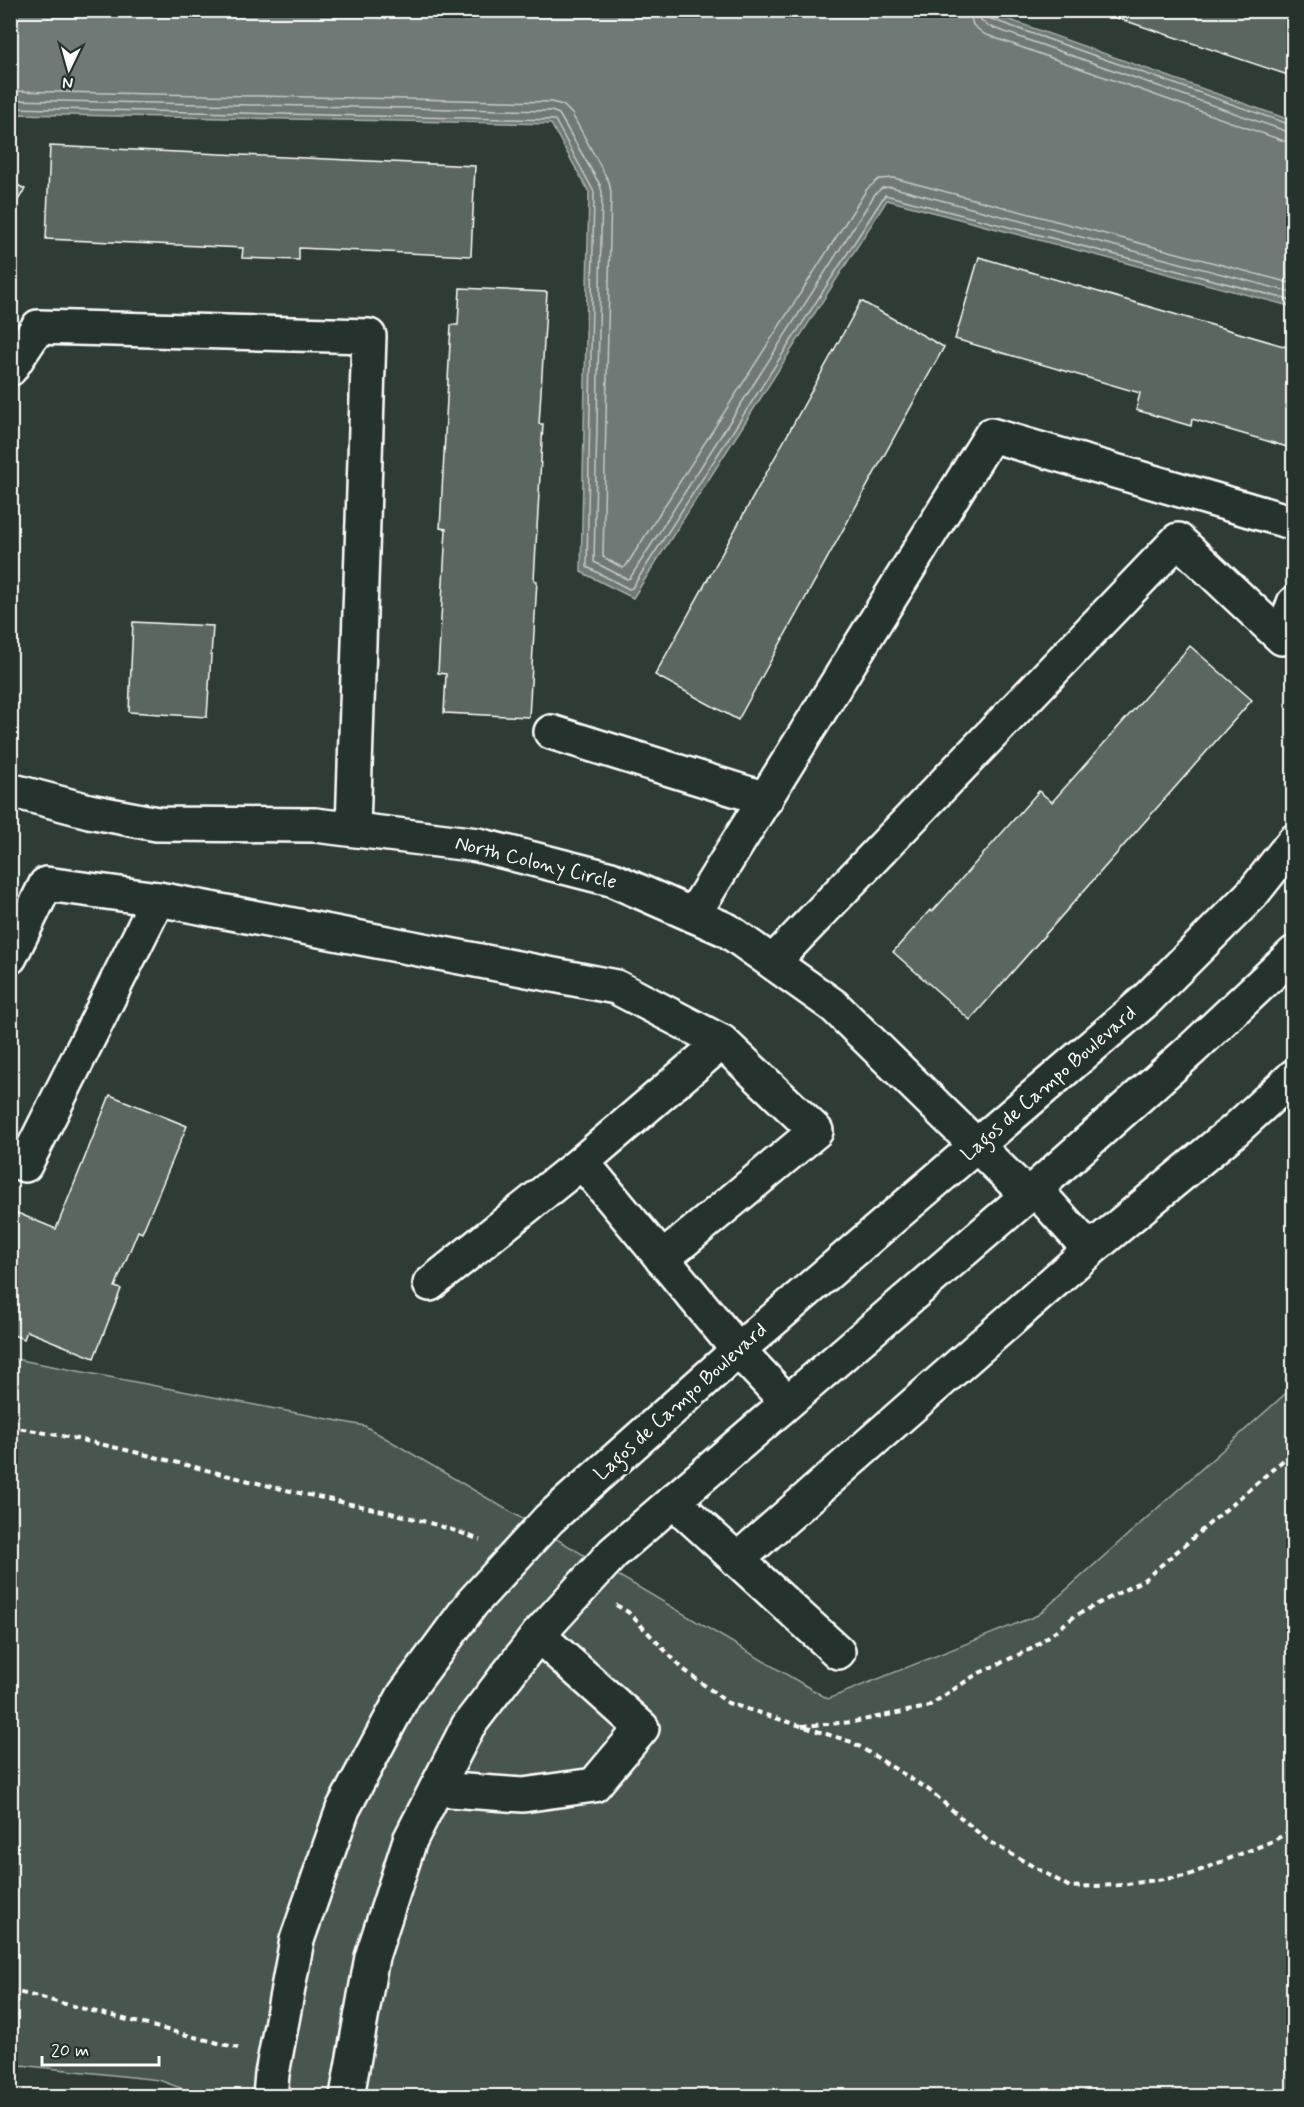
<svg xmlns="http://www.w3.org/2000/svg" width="1304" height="2107" viewBox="0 0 1304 2107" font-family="Mynerve,sans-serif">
  <rect width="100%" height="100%" fill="#2f3b35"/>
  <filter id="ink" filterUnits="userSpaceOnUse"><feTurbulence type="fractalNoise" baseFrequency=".0167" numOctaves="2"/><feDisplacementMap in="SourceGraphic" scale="12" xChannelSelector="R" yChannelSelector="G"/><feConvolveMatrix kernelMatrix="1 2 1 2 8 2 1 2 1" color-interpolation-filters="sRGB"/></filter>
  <g filter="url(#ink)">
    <path fill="#4a544f" stroke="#a4aaa7" stroke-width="1.5" d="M 10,1358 L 365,1426 L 828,1699 L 1038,1615 L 1293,1387 L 1293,2096 L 202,2096 L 159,2080 L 11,2064 Z"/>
    <path fill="#707975" stroke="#a9afac" stroke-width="1.5" d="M 11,10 L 985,11 L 1293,121 L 1293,307 L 887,200 L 633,598 L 581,572 L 589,192 L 551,124 L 11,114 Z"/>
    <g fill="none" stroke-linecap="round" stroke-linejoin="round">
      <g stroke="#c6c9c8" stroke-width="1.5">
        <path d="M 969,10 L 973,25 L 984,34 L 1284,141 L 1294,143"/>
        <path d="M 979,10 L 981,20 L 988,26 L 1294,134"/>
        <path d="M 986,10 L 987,15 L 991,19 L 1294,126"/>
        <path d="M 10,91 L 551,102 L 563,105 L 572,114 L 609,182 L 611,192 L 603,557 L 623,568 L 626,566 L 867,189 L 879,179 L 894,178 L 1294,284"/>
        <path d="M 10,100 L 551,111 L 559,114 L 600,185 L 602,192 L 594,562 L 627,579 L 630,578 L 875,194 L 882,188 L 891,187 L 1294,293"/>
        <path d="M 10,108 L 555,120 L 594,192 L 587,567 L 629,589 L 632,588 L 885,195 L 1294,301"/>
      </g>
    </g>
    <g fill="#5b6661" stroke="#fff" stroke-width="1.5">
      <path d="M 1093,10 L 1294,10 L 1294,77 Z"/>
      <path d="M 50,146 L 475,166 L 471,256 L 299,248 L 299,260 L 242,258 L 243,248 L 46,239 Z"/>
      <path d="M 10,181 L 25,189 L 10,213 Z"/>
      <path d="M 979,257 L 1294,349 L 1294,449 L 1192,419 L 1191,426 L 1136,410 L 1140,393 L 955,339 Z"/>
      <path d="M 460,288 L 547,292 L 539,424 L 543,424 L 534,580 L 537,581 L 529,717 L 444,713 L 446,674 L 438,673 L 446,529 L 440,528 L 451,325 L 458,325 Z"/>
      <path d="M 861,301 L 944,347 L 738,720 L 655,675 Z"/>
      <path d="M 133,622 L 213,626 L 207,717 L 129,712 Z"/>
      <path d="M 1190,646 L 1252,700 L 970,1020 L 893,952 L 930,910 L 932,912 L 1039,791 L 1052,802 Z"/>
      <path d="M 110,1095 L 187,1126 L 142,1233 L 138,1231 L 115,1287 L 121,1289 L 94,1358 L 27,1331 L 24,1339 L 10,1334 L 10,1224 L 15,1212 L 56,1229 Z"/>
    </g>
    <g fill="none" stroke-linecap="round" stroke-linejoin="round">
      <defs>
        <g id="minor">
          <path d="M 10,369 L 38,327 L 369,336 L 353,828"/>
          <path d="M 551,732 L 766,799"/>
          <path d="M 10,790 L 89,811 L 157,824 L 315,825 L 478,845 L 611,879 L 727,930 L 834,1006 L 1027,1195"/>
          <path d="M 693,915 L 991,435 L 1294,523"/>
          <path d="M 10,957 L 46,884 L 158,899 L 616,987 L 722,1042"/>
          <path d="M 773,962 L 1178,540 L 1282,638 L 1294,603"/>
          <path d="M 10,1158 L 25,1165 L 158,899"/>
          <path d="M 582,1162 L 722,1042 L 816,1131 L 662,1259"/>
          <path d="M 1035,1189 L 1090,1250"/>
          <path d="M 430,1284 L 582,1162 L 738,1350 L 787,1402"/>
          <path d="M 673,1501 L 838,1652"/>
          <path d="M 737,1560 L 1090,1250 L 1235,1130 L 1294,1076"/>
          <path d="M 436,1789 L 523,1795 L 594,1785 L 642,1728 L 538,1635"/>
          <path d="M 270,2096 L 272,2074 L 297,1940 L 343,1809 L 404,1695 L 472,1603 L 549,1519 L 745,1344 L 1145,1001 L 1252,894 L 1294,841"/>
          <path d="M 347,2096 L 372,1957 L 410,1840 L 468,1726 L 538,1635 L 613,1553 L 1035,1189 L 1192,1049 L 1294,953"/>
        </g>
      </defs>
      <use href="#minor" stroke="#fff" stroke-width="38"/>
      <g stroke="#fff" stroke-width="4" stroke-dasharray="6 4.5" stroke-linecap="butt">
        <path d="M 10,1427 C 104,1441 194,1468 286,1490 C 351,1505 417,1515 480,1540"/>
        <path d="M 616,1605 L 628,1612 L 683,1669 L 728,1703 L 852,1742 L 929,1790 L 988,1841 L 1070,1887 L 1120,1885 L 1186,1876 L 1273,1841 L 1294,1829"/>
        <path d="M 802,1726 L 853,1722 L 927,1707 L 977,1674 L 1033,1648 L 1075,1616 L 1145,1579 L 1294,1451"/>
        <path d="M 10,1990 L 238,2048"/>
      </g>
      <use href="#minor" stroke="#26332d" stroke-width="33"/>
    </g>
  </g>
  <g text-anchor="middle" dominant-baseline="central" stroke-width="6" stroke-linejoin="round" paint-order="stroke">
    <g font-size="20" fill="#fff" stroke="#26332d">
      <text transform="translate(536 863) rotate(14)">North Colony Circle</text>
      <text transform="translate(1049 1084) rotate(-41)">Lagos de Campo Boulevard</text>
      <text transform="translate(681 1402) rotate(-42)">Lagos de Campo Boulevard</text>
    </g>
  </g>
  <rect width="1304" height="2107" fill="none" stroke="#26332d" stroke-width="36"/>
  <rect x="18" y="18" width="1268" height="2071" fill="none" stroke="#fff" stroke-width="2" filter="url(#ink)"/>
  <g transform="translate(69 69) rotate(185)" stroke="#26332d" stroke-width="4.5" paint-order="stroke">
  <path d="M0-4.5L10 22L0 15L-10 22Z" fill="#ffffff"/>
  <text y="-9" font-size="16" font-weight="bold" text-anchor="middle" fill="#ffffff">N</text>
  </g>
  <path d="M42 2056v9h117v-9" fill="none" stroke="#ffffff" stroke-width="3"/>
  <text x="51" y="2056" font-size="18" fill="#ffffff" stroke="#26332d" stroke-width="4.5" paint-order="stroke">20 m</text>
</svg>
